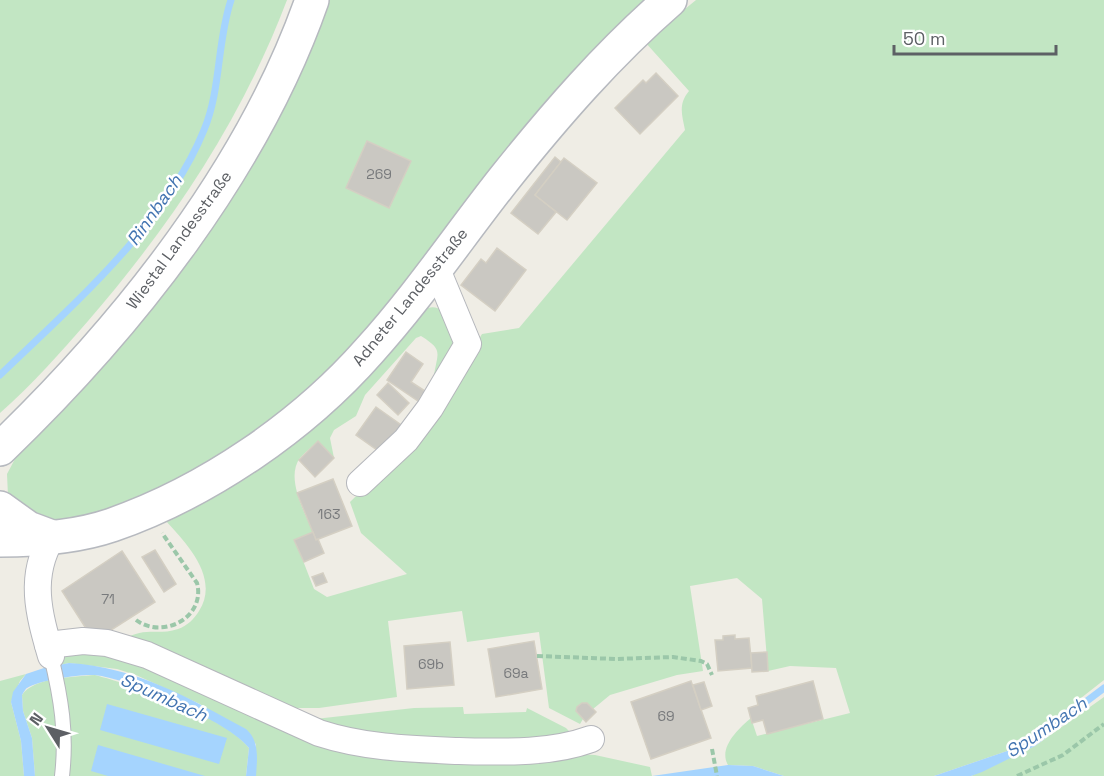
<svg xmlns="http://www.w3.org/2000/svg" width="1104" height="776" viewBox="0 0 1104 776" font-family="'Space Grotesk',sans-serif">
  <rect width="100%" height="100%" fill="#efede5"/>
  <g fill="#c2e6c3">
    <path d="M 0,0 L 287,0 C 242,119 171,225 88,321 C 60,353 32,385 0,413 Z"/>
    <path d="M 324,0 L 655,0 L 327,376 L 256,434 L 175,486 L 96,519 L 52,522 L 36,518 L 8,496 L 7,474 L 16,457 L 88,383 L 148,314 L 204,238 Z"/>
    <path d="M 696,0 L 1104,0 L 1104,680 L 1067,709 L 1013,749 L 934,776 L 784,776 L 753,766 L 728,765 C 718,748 738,729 751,718 L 757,736 L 850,713 L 836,668 L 790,666 L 768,671 L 762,599 L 737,578 L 690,586 L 703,671 L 677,675 L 610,695 L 593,709 L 587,703 L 582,703 L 577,707 L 576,711 L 583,719 L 580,724 L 549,708 L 539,632 L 467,642 L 462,611 L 388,621 L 397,697 L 319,708 L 283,708 L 124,640 C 144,626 158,636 178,629 C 187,626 194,619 199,611 C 220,578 187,544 166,521 L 200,503 L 423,310 C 444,298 454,327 462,342 L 438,379 L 434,375 C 438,351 443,350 421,336 L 416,338 L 365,395 L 356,416 L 334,430 L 330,438 L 334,458 L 318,441 C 312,447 305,452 300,458 C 285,478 305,513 313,532 L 295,540 L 314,589 L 327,597 L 407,574 L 361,533 L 350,502 L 412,441 L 450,387 L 482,334 L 519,328 L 685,130 C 682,115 678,104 689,91 L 645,42 Z"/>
    <path d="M 103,648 L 330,742 L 595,755 L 650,767 L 652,776 L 256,776 L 256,744 L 200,704 L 136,675 L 117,669 L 69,663 L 60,665 L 59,652 Z"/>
    <path d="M 26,674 L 20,681 L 11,702 L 21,741 L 24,776 L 0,776 L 0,681 Z"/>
    <path d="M 95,675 C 133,685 226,717 249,748 L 246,776 L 35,776 L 32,738 L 23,711 L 22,695 C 34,677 74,677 95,675 Z"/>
    <path d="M 1104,697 L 1104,776 L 971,776 L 1035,746 Z"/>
    <path d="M 463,707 L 464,714 L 526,712 L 527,708 L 566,728 L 571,733 L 569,739 L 417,746 L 297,721 L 414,708 Z"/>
  </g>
  <g fill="#a5d4fe">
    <path d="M 69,663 C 136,667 189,698 246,729 C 260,741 257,760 256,776 L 246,776 L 249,748 C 230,722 127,678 95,675 C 81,674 38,680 27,688 C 26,688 22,695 22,695 L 23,711 L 32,738 L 35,776 L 24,776 L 21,741 L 11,702 L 13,692 L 26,674 L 44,668 Z"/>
    <path d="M 107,704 L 227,738 L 219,764 L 100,730 Z"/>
    <path d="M 1067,709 L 1069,720 L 1035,746 L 982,772 L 971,776 L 934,776 L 1013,749 Z"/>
    <path d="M 98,745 L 205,776 L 108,776 L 91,771 Z"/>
    <path d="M 728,765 L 753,766 L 784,776 L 652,776 Z"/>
  </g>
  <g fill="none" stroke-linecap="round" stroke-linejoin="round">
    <g stroke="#a5d4fe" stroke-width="7">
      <path d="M 0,375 C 72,306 166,224 204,130 C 221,90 217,41 231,0"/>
      <path d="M 1063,719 L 1104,688"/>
    </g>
  </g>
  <g fill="#cac8c2" stroke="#d4cfc3" stroke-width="1.5">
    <path d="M 656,73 L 678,96 L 640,134 L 615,108 L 643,80 L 646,83 Z"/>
    <path d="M 367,141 L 411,161 L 389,208 L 346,188 Z"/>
    <path d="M 555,157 L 561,162 L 535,195 L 556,212 L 538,234 L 511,213 Z"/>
    <path d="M 564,158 L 597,183 L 567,220 L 535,195 Z"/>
    <path d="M 497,248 L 526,270 L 495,311 L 461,285 L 481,259 L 486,263 Z"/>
    <path d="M 406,352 L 423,364 L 411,382 L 425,391 L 418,401 L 387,380 Z"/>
    <path d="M 388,383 L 409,403 L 398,415 L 377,395 Z"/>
    <path d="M 376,407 L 404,427 L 384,455 L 356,435 Z"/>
    <path d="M 318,441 L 334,458 L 315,477 L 299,460 Z"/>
    <path d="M 333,479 L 352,526 L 316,540 L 297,493 Z"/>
    <path d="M 313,532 L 316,540 L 318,539 L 324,553 L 304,562 L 294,540 Z"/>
    <path d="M 155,550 L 176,584 L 164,592 L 142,557 Z"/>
    <path d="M 122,551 L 155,602 L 94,641 L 62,591 Z"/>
    <path d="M 323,573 L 327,582 L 316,586 L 312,577 Z"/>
    <path d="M 735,635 L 735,639 L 749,638 L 752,668 L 718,671 L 715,640 L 723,640 L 723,636 Z"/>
    <path d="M 534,641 L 542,689 L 496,697 L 488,649 Z"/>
    <path d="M 450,642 L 454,685 L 407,689 L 404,646 Z"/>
    <path d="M 767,652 L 768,671 L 752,672 L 751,653 Z"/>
    <path d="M 691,681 L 711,738 L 651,759 L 631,702 Z"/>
    <path d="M 813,681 L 823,719 L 767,734 L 763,720 L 752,723 L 748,708 L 758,705 L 756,696 Z"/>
    <path d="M 704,682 L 712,706 L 701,710 L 693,685 Z"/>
    <path d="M 582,703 L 587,703 L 596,712 L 586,722 L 576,711 L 577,707 Z"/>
  </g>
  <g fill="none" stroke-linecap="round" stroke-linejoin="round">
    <defs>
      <path id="lane" d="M 51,656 C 61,698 67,733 62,776"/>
      <g id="street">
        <path d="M 360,483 L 406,440 L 430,408 L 468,344 L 436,267"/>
        <path d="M 48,645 L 83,641 L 107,643 L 147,655 L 319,733 C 365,748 411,749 459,751 C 503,752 550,754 591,739"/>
        <path d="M 51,656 C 39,614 28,577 52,537"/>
      </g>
      <g id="secondary">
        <path d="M 0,449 C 128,326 253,169 312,0"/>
        <path d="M 0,508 L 28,528 L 52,537"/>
        <path d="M 0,540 C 37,540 77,537 112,525 C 207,492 303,426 369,351 C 418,297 459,236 504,179 C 555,115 608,54 670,0"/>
      </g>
    </defs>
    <use href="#lane" stroke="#b5b7bc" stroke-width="16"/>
    <use href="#street" stroke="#b5b7bc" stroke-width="28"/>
    <use href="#secondary" stroke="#b6b9bf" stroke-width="36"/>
    <g stroke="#9bc7a9" stroke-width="4" stroke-dasharray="6 3" stroke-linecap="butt">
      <path d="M 136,620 C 163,640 206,617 197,583 L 162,533"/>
      <path d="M 537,656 L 616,659 L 673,657 L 701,661 L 707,664 L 712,675"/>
      <path d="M 712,749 L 717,776"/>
      <path d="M 1017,776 L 1063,755 L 1104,724"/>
    </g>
    <use href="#lane" stroke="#fff" stroke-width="14"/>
    <use href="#street" stroke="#fff" stroke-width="26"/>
    <use href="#secondary" stroke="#fff" stroke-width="33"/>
  </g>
  <g text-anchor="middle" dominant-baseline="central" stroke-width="5" stroke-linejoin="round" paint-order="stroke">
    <g font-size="14" fill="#787a7c">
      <text x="379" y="174">269</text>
      <text x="329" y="514">163</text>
      <text x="108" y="599">71</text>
      <text x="431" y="664">69b</text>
      <text x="516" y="673">69a</text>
      <text x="666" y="716">69</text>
    </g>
    <g font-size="16" fill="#5d6065" stroke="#fff">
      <text transform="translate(179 240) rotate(-54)">Wiestal Landesstraße</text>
      <text transform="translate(410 297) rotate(-51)">Adneter Landesstraße</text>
    </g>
    <g font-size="18" font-style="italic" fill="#4274b1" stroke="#fff">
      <text transform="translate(154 210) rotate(-55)">Rinnbach</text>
      <text transform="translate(164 697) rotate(24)">Spumbach</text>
      <text transform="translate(1046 727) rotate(-34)">Spumbach</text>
    </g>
  </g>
  <g transform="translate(48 728) rotate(307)" stroke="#ffffff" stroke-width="4.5" paint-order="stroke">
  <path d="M0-4.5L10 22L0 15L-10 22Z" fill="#5d6065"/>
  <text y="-9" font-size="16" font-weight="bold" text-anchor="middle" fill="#5d6065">N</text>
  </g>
  <path d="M894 45v9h162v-9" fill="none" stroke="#5d6065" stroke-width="3"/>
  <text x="903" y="45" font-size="18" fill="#5d6065" stroke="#ffffff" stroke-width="4.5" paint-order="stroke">50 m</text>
</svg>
